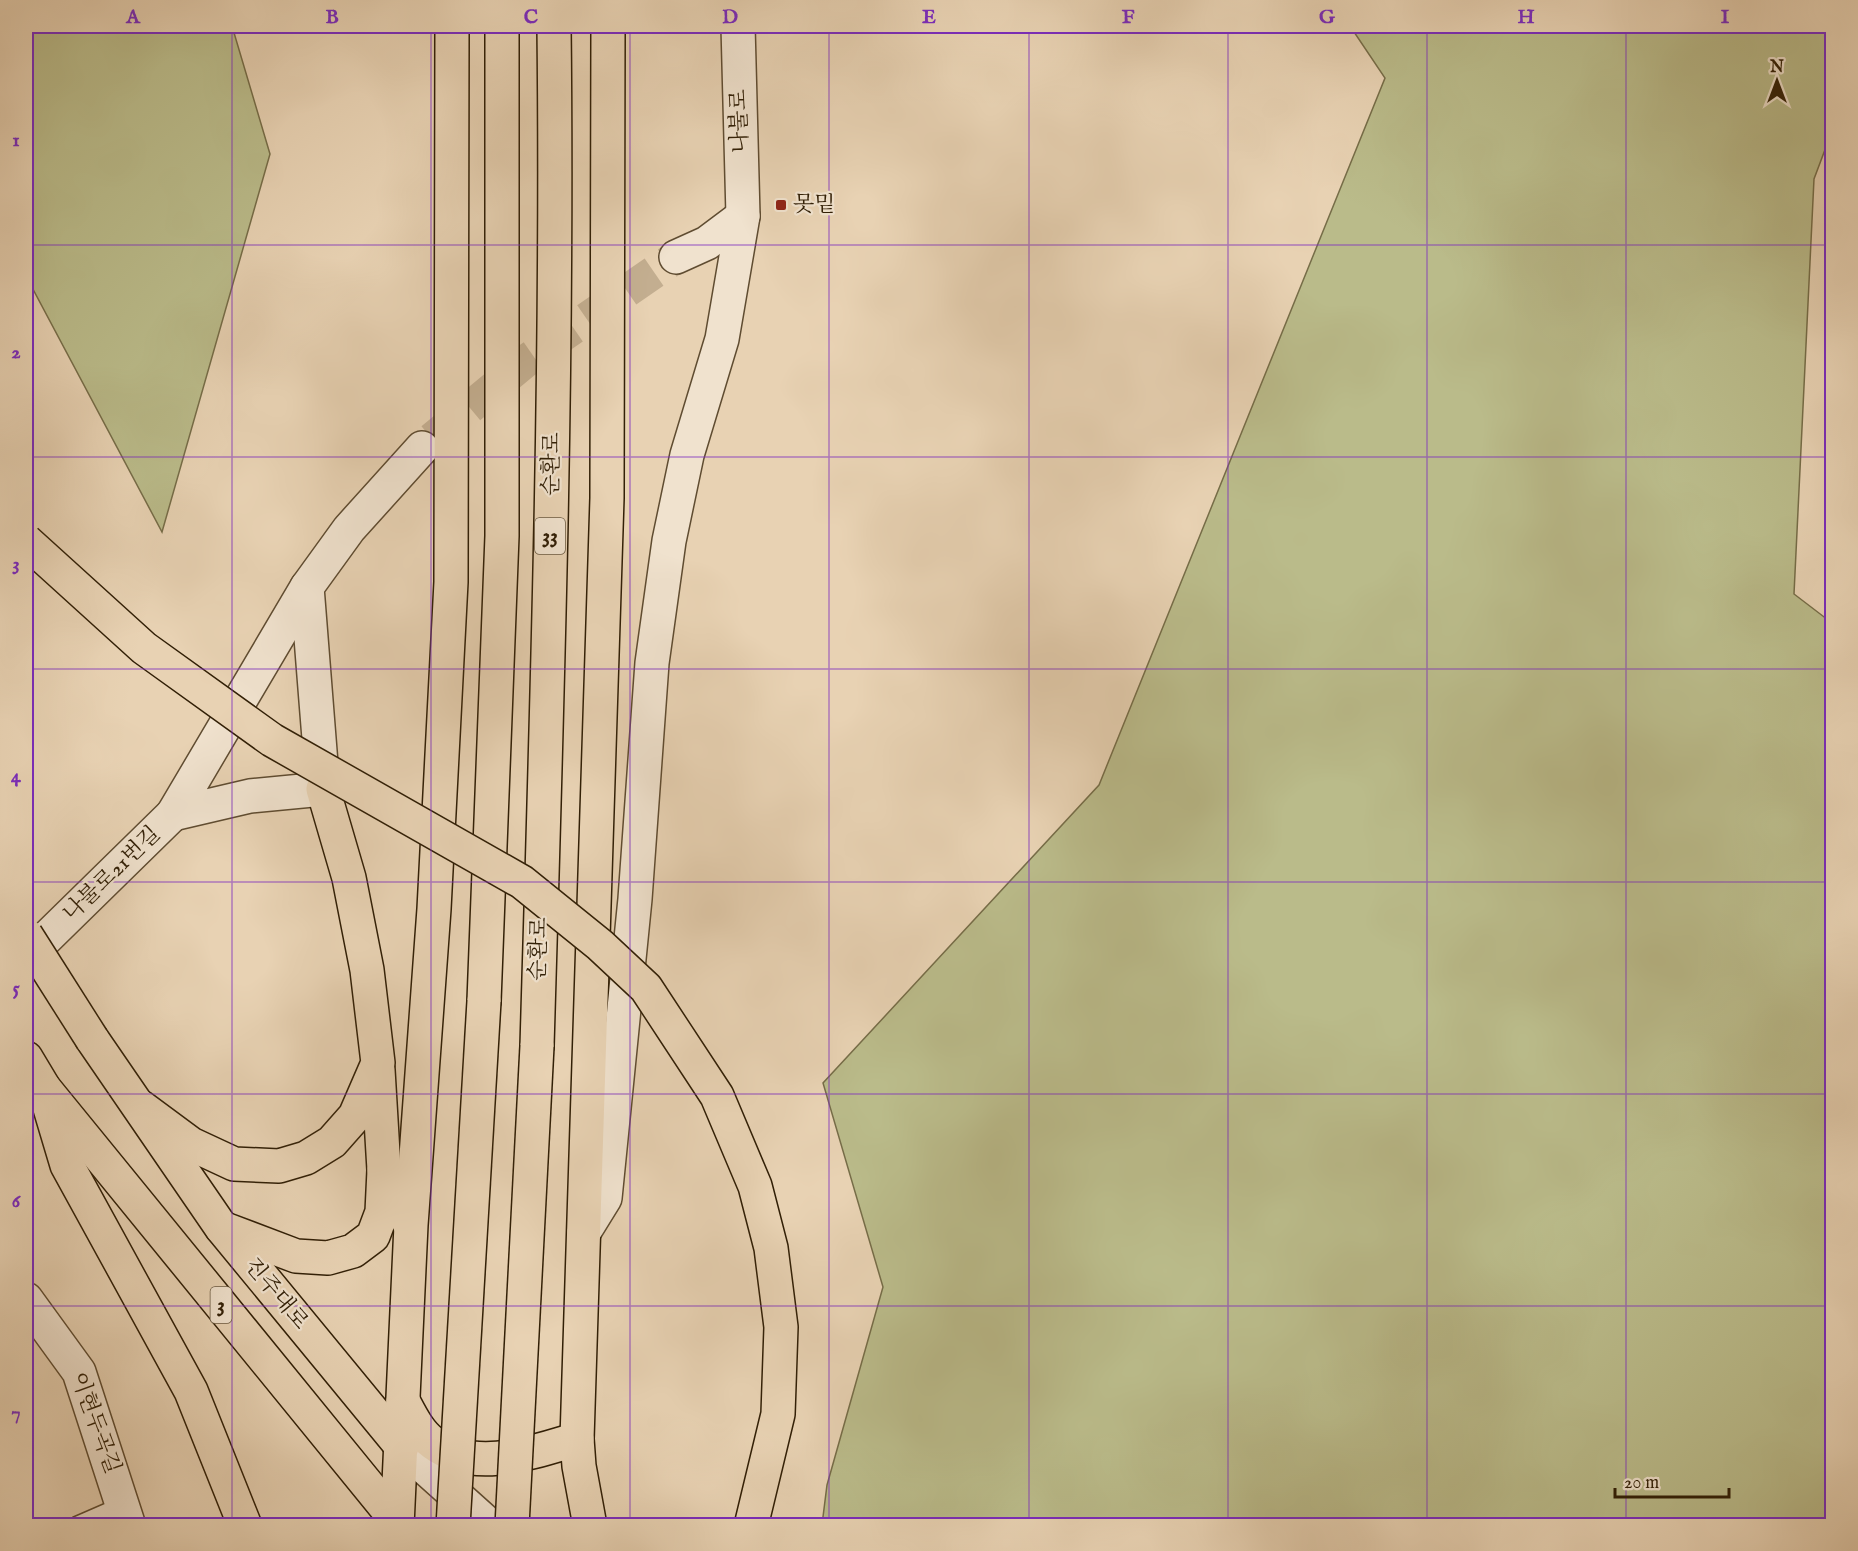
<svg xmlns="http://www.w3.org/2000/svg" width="1858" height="1551" viewBox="0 0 1858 1551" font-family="'IM FELL English','Noto Serif KR',serif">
  <rect width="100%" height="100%" fill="#e8d2b3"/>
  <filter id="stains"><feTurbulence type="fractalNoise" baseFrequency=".00333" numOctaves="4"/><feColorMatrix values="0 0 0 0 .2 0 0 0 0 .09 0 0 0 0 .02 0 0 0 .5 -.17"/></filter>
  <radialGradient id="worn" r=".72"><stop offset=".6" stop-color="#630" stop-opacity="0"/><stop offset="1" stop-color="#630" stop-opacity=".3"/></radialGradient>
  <g fill="#babb8a" stroke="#766d48" stroke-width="1.5">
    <path d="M 26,26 L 232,26 L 270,154 L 162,532 L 26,276 Z"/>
    <path d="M 1350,26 L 1832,26 L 1832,131 L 1814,179 L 1794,594 L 1832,623 L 1832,1525 L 822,1525 L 827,1485 L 883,1287 L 823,1083 L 1099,785 L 1385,78 Z"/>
  </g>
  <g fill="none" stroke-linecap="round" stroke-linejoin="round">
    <path stroke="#c3ae90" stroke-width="33" stroke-dasharray="33 16" stroke-linecap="butt" d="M 432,439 L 527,360 L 676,257"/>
    <defs>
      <path id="service" d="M 77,1526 L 123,1506"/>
      <g id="minor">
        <path d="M 307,587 L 173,814 L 250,796 L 323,789"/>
        <path d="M 26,958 L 173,814"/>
        <path d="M 26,1299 L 79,1372 L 129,1526"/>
      </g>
      <g id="tertiary">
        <path d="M 676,257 L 707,243 L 743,216"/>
        <path d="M 323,789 L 307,587 L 349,529 L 422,448"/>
        <path d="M 584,1232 L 605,1198 L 635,899 L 652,663 L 669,541 L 687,455 L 722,339 L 743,216 L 738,26"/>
        <path d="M 402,1447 L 490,1526"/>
      </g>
      <g id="primary">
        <path d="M 92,1039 L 221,1227 L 402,1447"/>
        <path d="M 26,1058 L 44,1088 L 397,1521"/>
        <path d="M 141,1107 L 191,1144 L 234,1164 L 279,1166 L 306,1158 L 332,1142 L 355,1116 L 378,1063 L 367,970 L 349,878 L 323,789"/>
        <path d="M 222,1228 L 296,1256 L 328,1258 L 353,1251 L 373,1236 L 382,1212 L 384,1170 L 378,1070"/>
      </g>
      <g id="trunk">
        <path d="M 484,1001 L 502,536 L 502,26"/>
        <path d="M 537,1046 C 547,706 558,366 554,26"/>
        <path d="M 44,1088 L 67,1165 L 191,1391 L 245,1526"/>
        <path d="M 384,1170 L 409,1223"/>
        <path d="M 403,1401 C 411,1416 419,1433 433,1443 C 475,1474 533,1452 577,1439"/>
        <path d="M 397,1526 L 411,1225 L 434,909 L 451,582 L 452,26"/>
        <path d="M 590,1526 L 579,1466 L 577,1439 L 607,498 L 608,26"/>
      </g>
    </defs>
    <use href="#service" stroke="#5f4c31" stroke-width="21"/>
    <use href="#minor" stroke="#5f4c31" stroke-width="36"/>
    <use href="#tertiary" stroke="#5f4c31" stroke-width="36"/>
    <use href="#primary" stroke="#311f06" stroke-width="36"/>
    <use href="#trunk" stroke="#311f06" stroke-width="36"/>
    <use href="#service" stroke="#f0e2ce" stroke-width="18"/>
    <use href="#minor" stroke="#f0e2ce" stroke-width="33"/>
    <use href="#tertiary" stroke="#f0e2ce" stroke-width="33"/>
    <use href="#primary" stroke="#e8d2b3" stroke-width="33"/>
    <use href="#trunk" stroke="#e8d2b3" stroke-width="33"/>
    <defs>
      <path id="primary-bridge" d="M 26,935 L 92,1039"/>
      <g id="trunk-bridge">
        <path d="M 26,541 L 144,648 L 272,740 L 522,882 L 600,945 L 646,988 L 717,1096 L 755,1186 L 771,1248 L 781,1327 L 778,1414 L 751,1526"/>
        <path d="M 453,1526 L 484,1001"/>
        <path d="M 512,1526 L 537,1046"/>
      </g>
    </defs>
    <use href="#primary-bridge" stroke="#311f06" stroke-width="36" stroke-linecap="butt"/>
    <use href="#trunk-bridge" stroke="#311f06" stroke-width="36" stroke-linecap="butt"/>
    <use href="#primary-bridge" stroke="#e8d2b3" stroke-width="33"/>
    <use href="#trunk-bridge" stroke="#e8d2b3" stroke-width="33"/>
  </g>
  <path fill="none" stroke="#7b2cbf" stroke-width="1.5" stroke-opacity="0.55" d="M 232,26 L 232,1526M 431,26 L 431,1526M 630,26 L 630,1526M 829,26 L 829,1526M 1029,26 L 1029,1526M 1228,26 L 1228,1526M 1427,26 L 1427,1526M 1626,26 L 1626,1526M 26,245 L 1832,245M 26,457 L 1832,457M 26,669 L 1832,669M 26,882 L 1832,882M 26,1094 L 1832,1094M 26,1306 L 1832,1306"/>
  <rect fill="#8f2418" stroke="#f0e2ce" stroke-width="2" x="775" y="199" width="12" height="12" rx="3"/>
  <g text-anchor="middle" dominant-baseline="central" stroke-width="4.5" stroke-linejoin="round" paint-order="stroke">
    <g fill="#f0e2ce" stroke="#6a5a42" stroke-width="1.5">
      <rect x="535" y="518" width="30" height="36" rx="4.5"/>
      <rect x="210.5" y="1287" width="21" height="36" rx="4.5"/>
    </g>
    <g font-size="21" font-weight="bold" fill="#311f06">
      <text x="550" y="536">33</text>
      <text x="221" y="1305">3</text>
    </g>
    <g font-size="22" fill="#311f06" stroke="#f0e2ce">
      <text transform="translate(740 121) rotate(-92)">나불로</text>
      <text transform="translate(552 464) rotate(-89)">순환로</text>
      <text transform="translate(112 874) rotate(-44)">나불로21번길</text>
      <text transform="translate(539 949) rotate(-88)">순환로</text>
      <text transform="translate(276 1294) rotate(50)">진주대로</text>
      <text transform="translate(95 1423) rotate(70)">이현두곡길</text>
    </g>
    <g font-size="22" fill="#311f06" stroke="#f0e2ce" text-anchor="start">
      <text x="793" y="205">못밑</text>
    </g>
  </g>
  <rect width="1858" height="1551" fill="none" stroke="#e8d2b3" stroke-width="66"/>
  <g transform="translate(1777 81)" stroke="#f0e2ce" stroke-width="4.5" paint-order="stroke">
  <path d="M0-4.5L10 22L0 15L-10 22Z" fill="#311f06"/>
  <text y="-9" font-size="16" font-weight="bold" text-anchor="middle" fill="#311f06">N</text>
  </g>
  <path d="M1615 1488v9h114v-9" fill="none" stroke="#311f06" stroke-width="3"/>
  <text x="1624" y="1488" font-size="18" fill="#311f06" stroke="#f0e2ce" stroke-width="4.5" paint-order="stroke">20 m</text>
  <rect x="33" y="33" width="1792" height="1485" fill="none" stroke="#7b2cbf" stroke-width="2"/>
  <g font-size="20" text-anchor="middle" font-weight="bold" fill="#7b2cbf">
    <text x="133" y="23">A</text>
    <text x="332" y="23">B</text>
    <text x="531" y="23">C</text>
    <text x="730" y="23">D</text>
    <text x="929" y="23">E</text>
    <text x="1128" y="23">F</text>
    <text x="1327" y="23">G</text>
    <text x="1526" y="23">H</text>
    <text x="1725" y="23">I</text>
    <text x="16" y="146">1</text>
    <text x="16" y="358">2</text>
    <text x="16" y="570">3</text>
    <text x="16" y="782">4</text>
    <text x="16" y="994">5</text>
    <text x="16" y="1207">6</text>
    <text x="16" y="1419">7</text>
  </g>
  <rect width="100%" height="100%" filter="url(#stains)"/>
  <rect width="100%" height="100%" fill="url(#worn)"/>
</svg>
